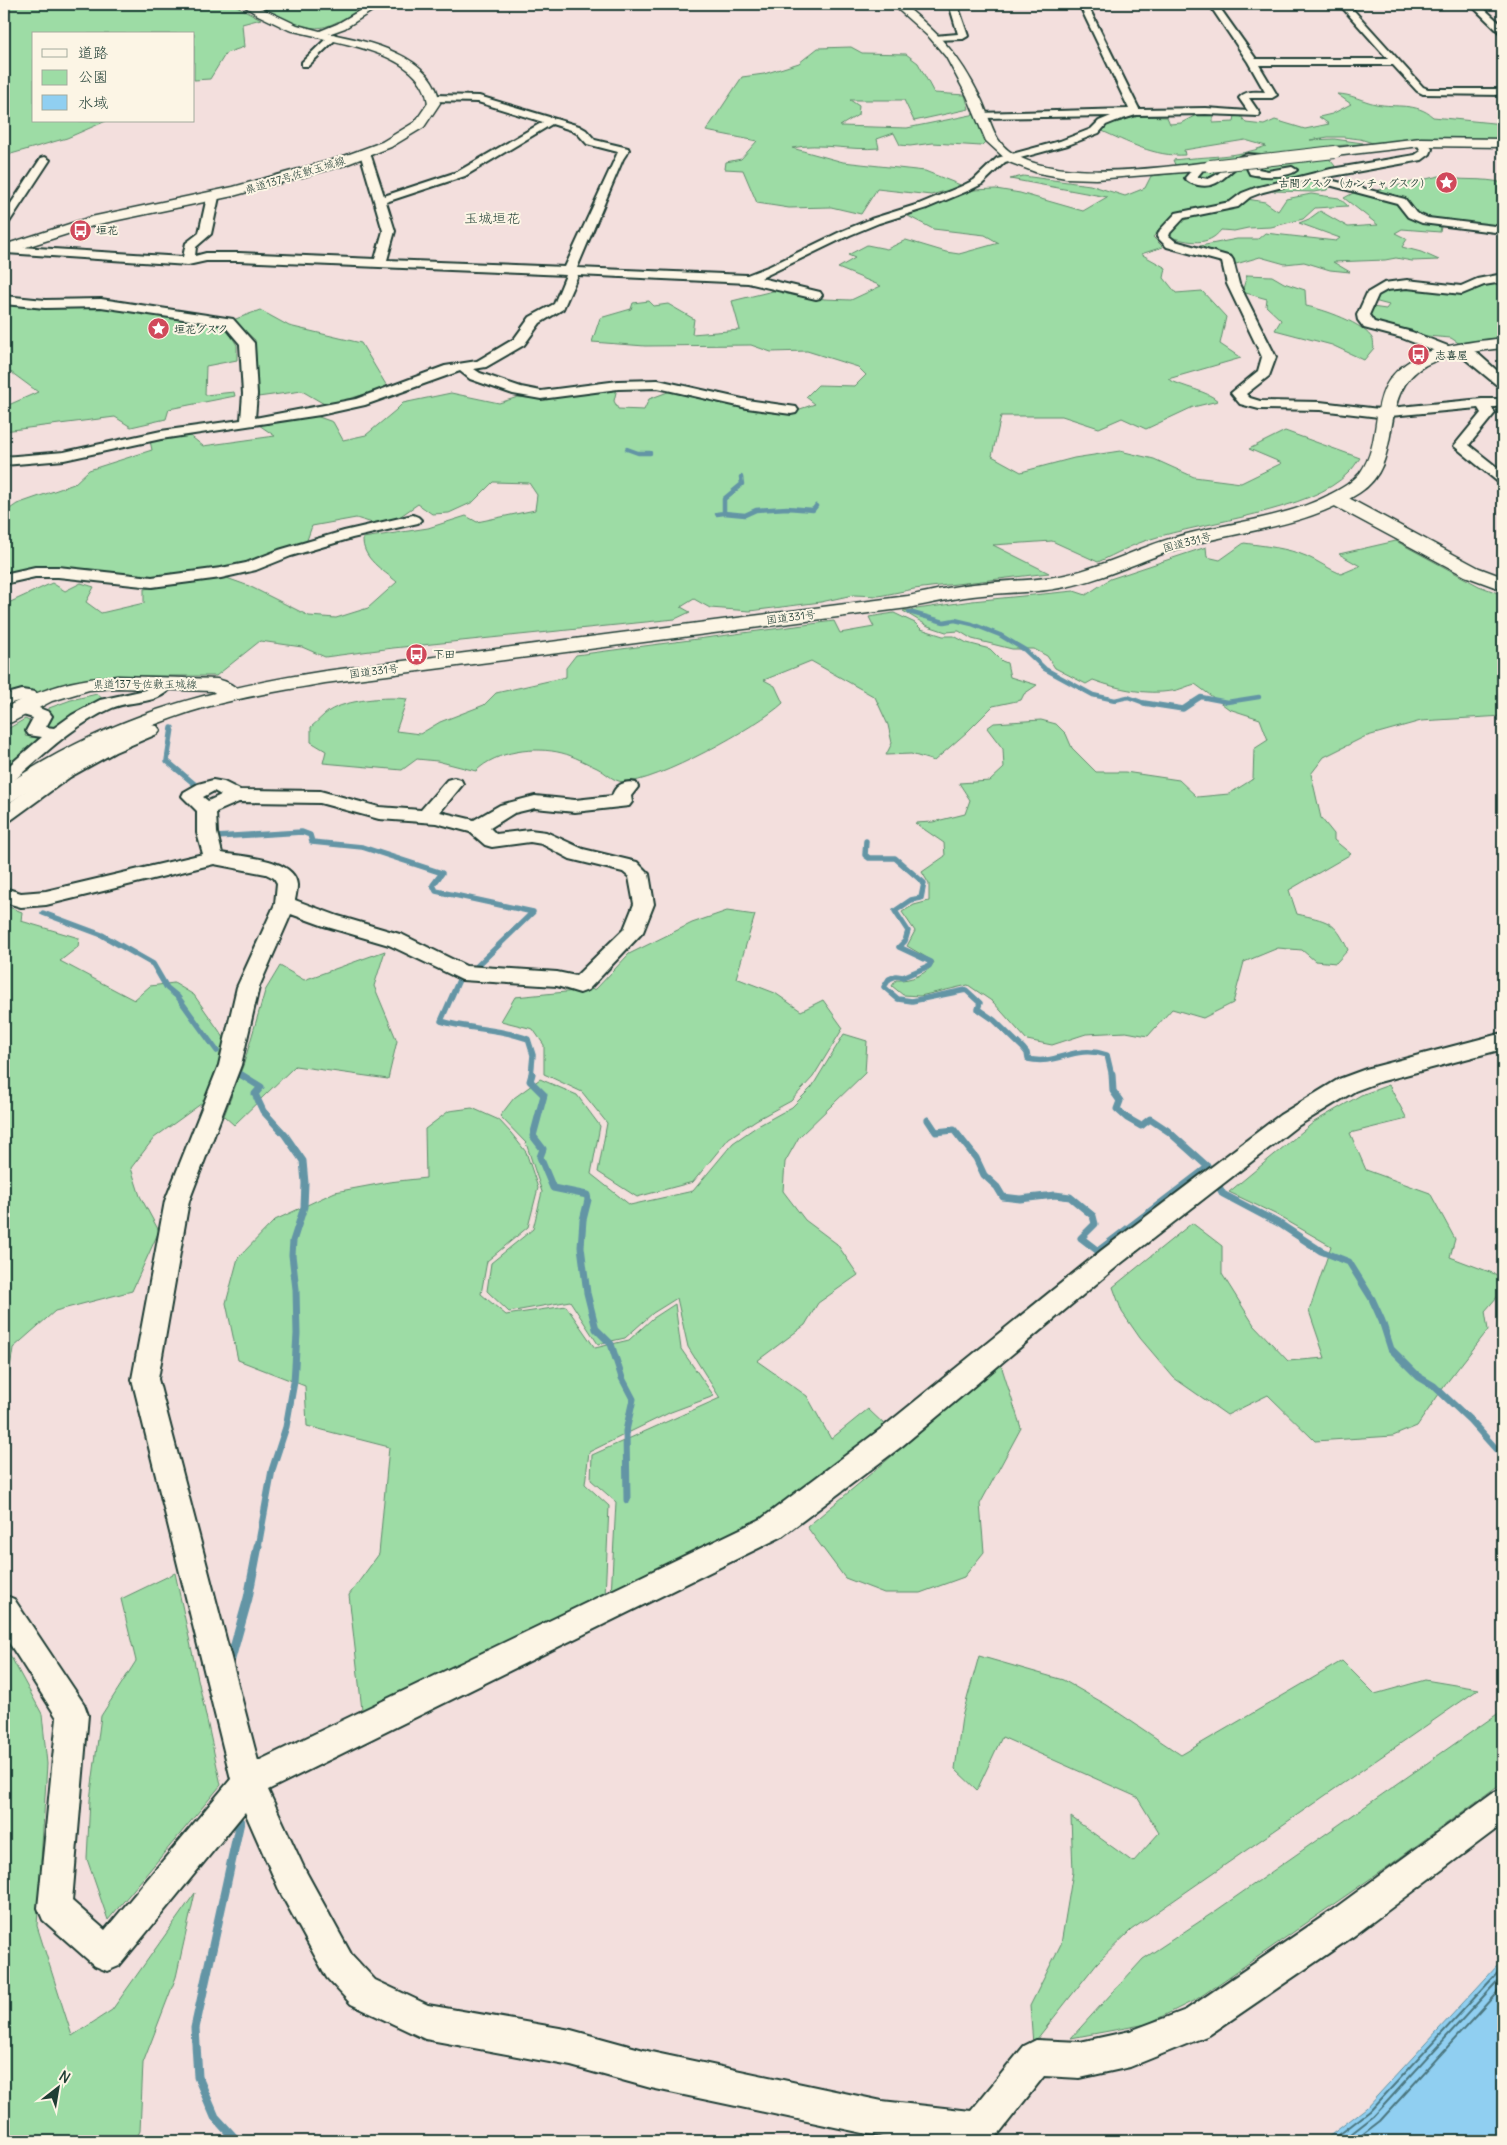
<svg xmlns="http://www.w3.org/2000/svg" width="1507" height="2145" viewBox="0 0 1507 2145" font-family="Delius,'Klee One',sans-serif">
  <rect width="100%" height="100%" fill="#f3dfdd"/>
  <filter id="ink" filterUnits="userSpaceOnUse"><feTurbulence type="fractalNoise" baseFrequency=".02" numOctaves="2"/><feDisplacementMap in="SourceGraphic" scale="10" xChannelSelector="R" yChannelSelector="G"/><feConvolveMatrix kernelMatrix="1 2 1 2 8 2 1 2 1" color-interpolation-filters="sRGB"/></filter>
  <g filter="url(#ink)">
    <g fill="#9ddca5" stroke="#5e8c6c">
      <path d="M 4,4 L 233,4 L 261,19 L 242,24 L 244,47 L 226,53 L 210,79 L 194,80 L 194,34 L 34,34 L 34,121 L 106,121 L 67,138 L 4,156 Z"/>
      <path d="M 258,4 L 368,4 C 356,11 343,20 330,25 C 307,35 277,16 258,4 Z"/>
      <path d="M 851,47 L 862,53 L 906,54 L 918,63 L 934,93 L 965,95 L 969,109 L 914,121 L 904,100 L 850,100 L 859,106 L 858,115 L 840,126 L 907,128 L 976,114 L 986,141 L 981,146 L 933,143 L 910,146 L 900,145 L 894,133 L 877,139 L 879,148 C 851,151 819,142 792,148 L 843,162 L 925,171 L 963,186 L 931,195 L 877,189 L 861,214 L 831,207 L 789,208 L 757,203 L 743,170 L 725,169 L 726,162 L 741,159 L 757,141 L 706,131 L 742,77 L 764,74 L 799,63 L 818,48 Z"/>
      <path d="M 1337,94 C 1351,94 1362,101 1376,104 C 1396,108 1416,102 1433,117 L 1503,124 L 1503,141 L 1473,140 L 1376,144 L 1360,139 L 1343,137 L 1328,137 L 1310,140 L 1334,139 L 1363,143 L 1363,144 L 1330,146 L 1333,149 L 1267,156 C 1253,154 1245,158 1232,161 C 1214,165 1194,165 1176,167 L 1173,160 C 1204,156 1237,158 1266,146 L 1245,140 L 1184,150 L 1185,155 C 1155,157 1127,142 1100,130 L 1102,126 L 1138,116 L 1167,117 L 1170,124 L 1181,123 L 1200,113 L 1213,115 L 1213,123 L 1234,122 L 1235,115 L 1241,116 L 1246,123 L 1264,125 L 1275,120 L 1305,129 L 1329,124 L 1319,117 L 1332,114 L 1351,104 Z"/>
      <path d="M 1327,156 L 1335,166 L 1333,170 C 1307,175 1244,184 1228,204 L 1187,210 L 1174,214 L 1153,237 L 1163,247 L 1141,254 L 1166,268 L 1164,278 L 1176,293 L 1202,291 L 1226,317 L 1220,344 L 1241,358 L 1168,379 C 1184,388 1206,390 1218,401 L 1193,407 L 1146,429 L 1122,418 L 1099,428 L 1062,416 L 1001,416 L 992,456 L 1021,472 L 1074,458 L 1120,451 L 1154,459 L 1194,477 L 1241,483 L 1282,463 L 1249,449 L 1285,431 L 1360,458 C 1356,463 1353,469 1348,473 C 1313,511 1202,522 1151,539 C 1133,544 1116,554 1098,562 L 1052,541 L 993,545 L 1049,573 L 914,589 L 879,596 L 853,595 L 821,602 L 750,611 L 710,608 L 694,599 L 681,607 L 690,612 L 675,619 L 393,648 L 325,657 L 302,647 L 260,641 L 216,676 L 113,676 L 70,682 L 39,695 L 32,690 L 4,696 L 4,605 L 52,583 L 65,591 L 81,583 L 94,587 L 86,602 L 101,613 L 144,603 L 144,589 L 224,577 L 249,586 L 309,616 L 336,618 L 368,608 L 397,582 C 383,570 362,559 363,538 L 428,528 L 466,516 L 477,522 L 535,510 L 537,495 L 529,483 L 493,482 L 473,502 L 449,513 L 432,514 L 418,504 L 392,522 L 376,524 L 356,518 L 312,526 L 306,543 L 247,564 L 152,577 L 87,569 L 43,567 L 4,574 L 4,513 L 17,504 L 74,484 L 89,470 L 152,450 L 150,441 L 188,434 L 203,446 L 275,436 L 259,425 L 313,415 L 333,422 L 343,440 L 366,435 L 396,410 L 403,403 L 451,393 L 499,403 L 518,397 L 539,399 L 617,388 L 614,401 L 618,409 L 644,410 L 649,399 L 676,389 L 791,412 L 815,404 L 806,397 L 818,385 L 855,386 L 866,375 L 858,367 L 807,351 L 771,352 L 751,345 L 645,346 L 592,342 L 600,318 L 631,309 L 633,303 L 649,301 L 654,306 L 668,304 L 694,319 L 692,334 L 740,330 L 732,301 L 777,290 L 824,299 L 851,300 L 881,286 L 838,268 L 855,258 L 848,255 L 867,245 L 887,249 L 906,240 L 946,252 L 959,254 L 999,243 L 985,235 L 933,229 L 908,216 L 973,190 L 996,189 L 1020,193 L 1083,211 L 1107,197 L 1010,179 L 1023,176 L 1090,185 L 1125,196 L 1145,188 L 1151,176 Z"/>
      <path d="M 1439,176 C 1460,182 1482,177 1503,183 L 1503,228 L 1447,223 L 1418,215 L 1408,200 L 1374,191 Z"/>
      <path d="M 1302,181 L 1331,185 L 1327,190 L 1314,192 L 1272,191 Z"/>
      <path d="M 1355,192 L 1397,202 L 1422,223 L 1441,227 L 1440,232 L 1402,229 L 1395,233 L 1407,239 L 1402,247 L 1421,252 L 1439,260 L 1412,261 L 1396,258 L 1385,260 L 1333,262 L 1350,272 L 1330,270 L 1304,262 L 1285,264 L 1260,257 L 1236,264 C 1227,254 1212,252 1200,246 L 1237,239 L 1258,239 L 1265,233 L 1336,241 L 1340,238 L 1299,223 L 1309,219 L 1320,211 L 1348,227 L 1378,225 L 1344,198 Z"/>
      <path d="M 1311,194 L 1339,198 L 1348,206 L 1315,208 L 1303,219 L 1271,227 L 1248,228 L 1234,231 L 1221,230 C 1208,247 1189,242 1170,237 L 1169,232 C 1192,202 1221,220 1247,199 L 1265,202 L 1278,211 L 1286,199 Z"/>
      <path d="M 1247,275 L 1272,276 L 1284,283 L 1305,290 L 1306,306 C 1322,309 1365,323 1373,340 C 1374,342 1373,345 1374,348 L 1364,360 L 1332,345 L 1275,330 L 1281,320 L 1266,306 L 1267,299 L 1242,292 Z"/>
      <path d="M 1496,281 L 1503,281 L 1503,339 L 1460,344 L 1451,338 L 1414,335 L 1371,322 L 1369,315 L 1372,307 L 1386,309 L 1389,305 L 1374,301 C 1389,273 1441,295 1466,292 C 1476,291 1486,285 1496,281 Z"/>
      <path d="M 4,305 L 42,309 L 101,307 L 224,325 L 237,345 L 237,360 L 206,366 L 205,395 L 234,392 L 235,396 L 169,409 L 166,419 L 131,427 L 115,417 L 4,431 L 4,407 L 38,392 L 4,367 Z"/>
      <path d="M 260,310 L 289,326 L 361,343 L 388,388 L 326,405 L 302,391 L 258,397 L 255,340 L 233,320 Z"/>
      <path d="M 1396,541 L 1479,586 L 1503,595 L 1503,716 L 1421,721 L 1364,737 L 1324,757 L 1311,774 L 1321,818 L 1334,834 L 1334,840 L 1351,854 L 1289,890 L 1297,914 C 1327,921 1335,920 1348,950 L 1336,963 L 1315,961 L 1302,950 L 1278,948 L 1244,962 L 1233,1003 L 1203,1018 L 1172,1009 L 1148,1036 L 1126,1032 L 1086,1034 L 1052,1045 L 1027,1040 L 993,1002 L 968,985 L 920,996 L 903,995 L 892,986 L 896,980 C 910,981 928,974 934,962 L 907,946 L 915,931 L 902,912 L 914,905 L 929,901 L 929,884 L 922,872 L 945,856 L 944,843 L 915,823 L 933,822 L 965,814 L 970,800 L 959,783 L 990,781 L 1004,768 L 1003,749 L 987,728 L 994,723 L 1041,720 L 1056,724 L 1066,734 L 1072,748 L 1096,772 L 1125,772 L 1179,780 L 1197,797 L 1229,794 L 1253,779 L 1254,749 L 1268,740 L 1260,719 L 1229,709 L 1195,684 C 1187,686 1180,690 1172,691 C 1145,695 1118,689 1093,680 L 1086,684 L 1055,668 L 1047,656 L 1034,649 L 1012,649 L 972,639 L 959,631 L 946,632 L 928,626 L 903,611 L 972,601 L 1074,591 L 1086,595 L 1110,579 L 1206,547 L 1207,557 L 1220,560 L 1244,543 C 1265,546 1287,548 1306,556 C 1318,561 1329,569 1341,574 L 1360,566 L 1339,554 Z"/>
      <path d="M 894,613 L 915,623 L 921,629 L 943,636 L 954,636 L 967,643 L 990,649 L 1002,661 L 1007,663 L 1010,677 L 1037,685 L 1024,694 L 1021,700 L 993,706 L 967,732 L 934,761 L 911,754 L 886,755 L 892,743 L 888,725 L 875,697 L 811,661 L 764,680 L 775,686 L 783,703 C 760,725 654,784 624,782 C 612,781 607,773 597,768 C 586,763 574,756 562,753 C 535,746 496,751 476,771 L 437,761 L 417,759 L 402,770 L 323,763 L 326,751 L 311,742 L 311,727 C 317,722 323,715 329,711 C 346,700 387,696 407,699 L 396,731 L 420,734 L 440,722 L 484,705 L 496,693 L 566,677 L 566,668 L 576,655 L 834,621 L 840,633 L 874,627 L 869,617 Z"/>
      <path d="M 97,694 L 104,700 L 58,730 L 43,728 L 49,714 L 49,708 L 71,700 Z"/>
      <path d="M 25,719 L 31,722 L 25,736 L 43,739 L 4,772 L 4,731 Z"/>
      <path d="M 4,905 L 22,912 L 21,921 L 79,938 L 78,947 L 60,961 L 134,1000 L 150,986 L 174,983 L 194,995 L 227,1042 L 209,1098 L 154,1138 L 131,1168 L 140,1196 L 159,1231 L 132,1291 L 55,1311 L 13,1348 L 4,1409 Z"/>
      <path d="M 727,911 L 755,915 L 736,978 L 775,993 L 801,1011 L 823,1000 L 843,1028 L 813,1077 L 791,1101 L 756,1120 L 729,1138 L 693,1182 L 637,1197 L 598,1172 L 607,1123 L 582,1092 L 544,1074 L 544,1045 L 533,1029 L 501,1021 L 515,997 L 596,989 L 629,954 L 692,923 Z"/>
      <path d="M 385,951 L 374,986 L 397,1041 L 388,1079 L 295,1066 L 234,1125 L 224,1116 L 244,1063 L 265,991 L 280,966 L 304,980 Z"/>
      <path d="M 844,1034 L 867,1041 L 865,1073 L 799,1137 L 785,1162 L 783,1191 L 805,1220 L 837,1244 L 858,1275 L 818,1303 L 805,1325 L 757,1361 L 807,1396 L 831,1439 L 868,1409 L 889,1429 L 755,1526 L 611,1596 L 616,1502 L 591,1480 L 592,1455 L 720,1398 L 688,1347 L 677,1298 L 653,1313 L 625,1338 L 598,1344 L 570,1301 L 509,1312 L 487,1291 L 491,1263 L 533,1229 L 542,1192 L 526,1143 L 500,1116 L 514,1098 L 540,1079 L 577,1095 L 600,1126 L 591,1174 L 630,1205 L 693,1191 L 733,1143 L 756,1127 L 792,1107 L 812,1087 Z"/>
      <path d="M 1389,1085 L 1407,1119 L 1350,1133 L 1366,1170 L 1430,1193 L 1455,1239 L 1450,1257 L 1503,1277 L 1503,1290 L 1485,1311 L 1488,1330 L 1448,1381 L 1417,1426 L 1393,1436 L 1315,1441 L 1268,1395 L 1227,1415 L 1174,1378 L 1140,1338 L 1122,1312 L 1113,1287 L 1192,1223 L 1222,1246 L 1222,1274 L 1254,1325 L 1288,1361 L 1325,1358 L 1309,1311 L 1331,1246 L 1275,1214 L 1229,1192 L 1314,1122 L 1361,1095 Z"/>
      <path d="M 472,1108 L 499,1120 L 511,1133 L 526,1152 L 538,1188 L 528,1227 L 487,1261 L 481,1294 L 506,1315 L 566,1306 L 595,1348 L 629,1340 L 652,1319 L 675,1304 L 681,1349 L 714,1396 L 671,1412 L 589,1452 L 585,1484 L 609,1506 L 605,1597 L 362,1710 L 349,1595 L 379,1554 L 389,1447 L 307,1426 L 305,1386 L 238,1360 L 226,1303 L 238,1258 L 275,1220 L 335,1192 L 389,1182 L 426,1178 L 425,1129 L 449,1111 Z"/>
      <path d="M 1001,1365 L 1021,1428 L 980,1504 L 984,1552 L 964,1577 L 920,1593 L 884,1593 L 845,1578 L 807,1527 Z"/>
      <path d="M 175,1573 L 221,1785 L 108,1920 L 87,1859 L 90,1800 L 101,1716 L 136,1661 L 121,1599 Z"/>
      <path d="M 4,1644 L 42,1714 L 47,1764 L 37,1926 L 72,2036 L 112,2010 L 195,1893 L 176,1977 L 143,2063 L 140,2131 L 135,2141 L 4,2141 Z"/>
      <path d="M 979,1656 L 1063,1680 L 1107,1705 L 1181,1755 L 1342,1661 L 1375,1694 L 1425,1680 L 1479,1689 L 1131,1930 L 1097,1963 L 1033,2044 L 1030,2006 L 1061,1944 L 1073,1872 L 1071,1817 L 1133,1862 L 1159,1833 L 1137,1797 L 1002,1737 L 977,1790 L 955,1769 L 962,1717 Z"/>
      <path d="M 1503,1710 L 1503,1782 L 1390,1865 L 1197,1999 L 1147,2024 L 1071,2038 L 1143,1959 L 1217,1910 Z"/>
    </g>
    <path fill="#90cff1" stroke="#6395a5" d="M 1503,1961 L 1503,2141 L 1323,2141 L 1366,2108 L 1498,1965 Z"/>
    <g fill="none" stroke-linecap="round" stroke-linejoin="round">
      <g stroke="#4c7780" stroke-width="2">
        <path d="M 1331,2141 L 1370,2111 L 1503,1967"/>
        <path d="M 1342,2141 L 1374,2116 L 1503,1975"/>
        <path d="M 1354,2141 L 1380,2121 L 1503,1986"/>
      </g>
      <g stroke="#6395a5" stroke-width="4.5">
        <path d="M 627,449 L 638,453 L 650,453"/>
        <path d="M 724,513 L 745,515 L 756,510 L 787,508 L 813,510 L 816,506"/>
        <path d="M 717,514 L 724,513 L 724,499 L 742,484 L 741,477"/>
        <path d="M 909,612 L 944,622 L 955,620 L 972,624 L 1000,635 L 1025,650 L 1045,669 L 1093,695 L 1115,700 L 1128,697 L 1147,704"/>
        <path d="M 1190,704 L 1201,697 L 1227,702 L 1259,697"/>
      </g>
      <g stroke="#6395a5" stroke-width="5.5">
        <path d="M 1144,703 L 1183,709 L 1192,703"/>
        <path d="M 172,728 L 167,761 L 198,787"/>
        <path d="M 216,837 L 302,832 L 310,835 L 312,842 L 362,847 L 442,873 L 433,885 L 436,891 L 533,912 L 472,971 L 462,973 L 441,1021 C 470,1030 500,1028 528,1039 L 533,1055 L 531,1076"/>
        <path d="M 866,841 L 865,855 L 869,858 L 895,858 L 924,883 L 921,898 L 911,900 L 895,911 L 908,931 L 905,941 L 899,947 L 931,962 L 929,966 L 903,977 L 896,976 L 889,979 L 884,987 L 898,999 L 912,1001 L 966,990 L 980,1003 L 978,1009 L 994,1020 L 1023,1048 L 1027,1053 L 1028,1059 C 1058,1066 1073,1044 1107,1055 L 1112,1076"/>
        <path d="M 43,913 L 102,935 L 153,964 L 167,988 L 178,997 L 217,1051"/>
        <path d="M 240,1074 L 242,1076"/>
      </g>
      <g stroke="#6395a5" stroke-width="7">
        <path d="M 240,1074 L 261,1087 L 255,1094 L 263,1111 L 285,1135 L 303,1161 L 305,1183 L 304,1207 L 293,1241 L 292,1255 L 296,1289 L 297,1334 L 294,1382 L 286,1427 L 272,1470 L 258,1547"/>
        <path d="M 532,1074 L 530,1081 L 544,1095 L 533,1136 L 543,1149 L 540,1157 L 553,1188 L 587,1195 L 588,1200 L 583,1220 L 581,1247 L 587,1293 L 596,1329 L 611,1344 L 622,1378 L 633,1399 L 626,1431 L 627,1500"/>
        <path d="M 1112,1074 L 1113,1091 L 1120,1101 L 1117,1109 L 1127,1118 L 1141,1126 L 1150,1119 L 1168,1131 L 1208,1167 L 1223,1194 L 1280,1224 L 1321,1251 L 1349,1262 L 1372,1299 L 1382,1321 L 1391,1349 L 1419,1377 L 1434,1386 L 1470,1420 L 1496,1449 L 1503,1451"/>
        <path d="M 928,1120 L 936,1132 L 954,1130 L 976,1158 L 984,1175 L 997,1187 L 1003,1197 L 1020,1199 L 1055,1195 L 1070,1197 L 1093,1216 L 1095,1224 L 1081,1238 L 1098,1251 L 1208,1167"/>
      </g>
      <g stroke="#6395a5" stroke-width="9">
        <path d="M 229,1666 L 248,1598 L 258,1546"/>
        <path d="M 237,2141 L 215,2117 L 198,2077 L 195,2028 L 240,1822"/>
      </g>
      <defs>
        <g id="minor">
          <path d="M 949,4 L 957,4 L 968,36 L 963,39 L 934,40 L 934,36 L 958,34 Z"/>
          <path d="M 1079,4 L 1087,4 L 1139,109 L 1206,108 L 1248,111 L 1239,98 C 1246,90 1255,92 1265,92 L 1248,62 L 1209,4 L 1217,4 L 1256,59 L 1388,59 L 1339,4 L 1348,4 L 1423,87 L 1428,89 L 1503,89 L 1503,95 L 1423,94 L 1417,91 L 1393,65 L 1259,65 L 1277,95 L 1272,98 L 1249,98 L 1260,114 L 1259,116 L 1206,114 L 1136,115 L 1116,121 L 1106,125 L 1099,133 L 1068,145 L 1005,162 L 982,184 L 970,190 L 927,208 L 879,223 L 850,235 L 761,278 L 820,292 L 822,295 L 820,298 L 816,299 L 748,283 L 578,275 L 563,309 L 540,323 L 524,345 L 486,367 L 474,369 L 480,373 L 521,387 L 541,391 L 618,381 L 658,380 L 747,400 L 796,407 L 798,410 L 796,413 L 791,414 L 747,408 L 658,388 L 618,389 L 541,399 L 513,394 L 470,379 L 460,371 L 365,405 L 320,415 L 161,439 L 64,460 L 4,465 L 4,457 L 64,452 L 161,431 L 241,420 L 243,394 L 240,344 L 224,325 L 101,307 L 45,308 L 4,304 L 4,296 L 45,300 L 101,299 L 233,319 L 254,343 L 257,394 L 255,418 L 356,399 L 445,366 L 477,361 L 514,339 L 530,317 L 554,304 L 566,275 L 239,261 L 206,261 L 188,265 L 6,253 L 4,252 L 4,246 L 183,257 L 186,243 L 199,233 L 207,197 L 213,194 L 219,197 L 211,234 L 196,247 L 195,256 L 206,253 L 239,253 L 375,259 L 383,231 L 360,153 L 365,150 L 370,153 L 384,196 L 457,172 L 543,122 L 478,102 L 433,101 L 428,98 L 433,95 L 479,96 L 579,126 L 586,130 L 595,140 L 628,148 L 629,150 L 623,159 L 577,268 L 747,275 L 770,266 L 842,231 L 871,219 L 919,204 L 962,186 L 974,180 L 997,158 L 1060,141 L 1091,129 L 1099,121 L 1111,116 L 982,118 L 978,117 L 978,113 L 1129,109 ZM 552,124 L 571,130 L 578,134 L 587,144 L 618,152 L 565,267 L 387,260 L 395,231 L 386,202 L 465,176 Z"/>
          <path d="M 1470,4 L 1479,4 L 1503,26 L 1503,34 L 1500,33 Z"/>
          <path d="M 333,34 L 336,35 L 336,39 L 308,66 L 302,66 L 302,62 L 330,35 Z"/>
          <path d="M 1421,139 L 1425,140 L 1432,149 L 1430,154 L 1422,160 L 1322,178 L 1405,199 L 1416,213 L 1428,218 L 1503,227 L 1503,233 L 1422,223 L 1408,217 L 1397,203 L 1310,180 L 1263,192 L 1250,197 L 1238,207 L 1184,218 L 1170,233 L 1169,236 L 1175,241 L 1231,257 L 1233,260 L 1239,284 L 1276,357 L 1269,376 L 1246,394 L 1250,398 L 1260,401 L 1320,402 L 1379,409 L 1482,399 L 1503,399 L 1503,407 L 1491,407 L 1495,413 L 1469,445 L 1503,472 L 1503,483 L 1498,482 L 1454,446 L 1481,413 L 1478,408 L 1379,417 L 1320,410 L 1259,409 L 1240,404 L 1231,393 L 1258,371 L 1262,357 L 1227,284 L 1222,262 L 1167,247 L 1157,237 L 1160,230 L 1176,213 L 1230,202 L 1242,193 L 1255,188 L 1331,169 L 1415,155 L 1421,151 L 1416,142 Z"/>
          <path d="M 1248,154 L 1260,155 L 1265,158 L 1258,169 L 1268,171 L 1292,167 L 1297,170 C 1288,178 1262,177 1250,174 L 1247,168 L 1254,160 C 1231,161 1224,191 1198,185 C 1193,184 1188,182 1185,178 L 1191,171 L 1188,167 L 1189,165 L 1197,165 L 1202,171 L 1197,177 L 1208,179 C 1224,174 1230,157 1248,154 Z"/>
          <path d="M 45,157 L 50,160 L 8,224 L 4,225 L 4,214 L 41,158 Z"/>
          <path d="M 1503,274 L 1503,282 L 1484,285 L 1462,294 L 1407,288 L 1387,290 L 1378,295 L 1369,315 L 1374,322 L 1412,332 L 1453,348 L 1455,351 L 1453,354 L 1443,354 L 1402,338 L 1364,328 L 1358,320 L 1357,315 L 1367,293 L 1384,283 L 1407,280 L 1461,286 L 1477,279 Z"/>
          <path d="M 1460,345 L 1476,352 L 1503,376 L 1503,387 L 1498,386 L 1453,349 L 1455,346 Z"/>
          <path d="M 413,515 L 418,517 L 421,520 L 418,523 L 352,538 L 291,556 L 256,570 L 221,578 L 152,587 L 58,577 L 35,577 L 4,584 L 4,574 L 35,567 L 58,567 L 152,577 L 221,568 L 246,563 L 279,550 L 344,531 Z"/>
          <path d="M 165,679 L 171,680 L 174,684 C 159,706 133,699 112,708 C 73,725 42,756 11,783 L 4,785 L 4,770 L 42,737 L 29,735 L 26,731 L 33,718 L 23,715 L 20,711 L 22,700 L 4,705 L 4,695 L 22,690 L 35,692 L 41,702 L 39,708 L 49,712 L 52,716 L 46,727 L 54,728 L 72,715 L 100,700 L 145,690 L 159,680 Z"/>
          <path d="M 151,725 L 157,726 L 160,730 L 157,734 L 115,752 L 70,777 L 11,820 L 4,822 L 4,807 C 46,776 99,737 151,725 Z"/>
          <path d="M 454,778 L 461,780 L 463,784 L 440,812 L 474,820 L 500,805 L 535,796 L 575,800 L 612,796 C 615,785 625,780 636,783 L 638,787 L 631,796 L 632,802 L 629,806 L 575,812 L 535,808 L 514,813 L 490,828 L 496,834 L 530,830 L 546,832 L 583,849 L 637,862 L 649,874 L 654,904 L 643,932 L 588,990 L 580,993 L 557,986 L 462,980 L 389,945 L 324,926 L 291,914 L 259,987 L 241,1065 L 189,1201 L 158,1379 L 258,1761 L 761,1519 L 882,1428 L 1102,1250 L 1280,1115 L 1339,1079 L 1366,1069 L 1503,1033 L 1503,1049 L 1379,1082 L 1355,1091 L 1296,1127 L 1120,1264 L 902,1446 L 781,1537 L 268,1790 L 305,1870 L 351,1954 L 375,1980 L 428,2005 L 571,2030 L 651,2052 L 882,2101 L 971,2111 L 1024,2046 L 1036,2040 L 1080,2042 L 1130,2031 L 1186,2010 L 1331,1911 L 1492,1793 L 1503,1788 L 1503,1824 L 1355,1935 L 1209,2035 L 1130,2067 L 1080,2078 L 1044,2076 L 993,2141 L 919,2141 L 882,2137 L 651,2088 L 571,2066 L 425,2039 L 351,2004 L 327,1978 L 281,1894 L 245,1812 L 119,1966 L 107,1971 L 95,1966 L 43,1920 L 38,1908 L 57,1718 L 4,1635 L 4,1595 L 14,1599 L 84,1704 L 88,1715 L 72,1901 L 105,1930 L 231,1779 L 132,1379 L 165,1201 L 219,1065 L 237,987 L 275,904 L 277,883 L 274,878 L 266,874 L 214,864 L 46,905 L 21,907 L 4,902 L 4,888 L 21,893 L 46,891 L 203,854 L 197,833 L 197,811 L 182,796 L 184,792 L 198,784 L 213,780 L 224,782 L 240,790 L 320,791 L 379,807 L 421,810 L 447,780 ZM 214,791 L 221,795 L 208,801 L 203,797 ZM 239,802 L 320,803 L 379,819 L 436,823 L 470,832 L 485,845 L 492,847 L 530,842 L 542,844 L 570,859 L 623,872 L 629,877 L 634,904 L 624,929 L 576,976 L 557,972 L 466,966 L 403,935 L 338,916 L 295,900 C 296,895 297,890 297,885 C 295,858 242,857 222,853 L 217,833 L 216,812 Z"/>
        </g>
        <g id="tertiary">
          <path d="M 892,4 L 903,4 C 939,34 959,54 980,97 C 987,110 990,126 998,139 C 1029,188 1160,167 1210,162 L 1217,166 L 1210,170 L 1096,179 L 1066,178 L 1038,173 L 1009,162 L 986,141 L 967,96 L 946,57 L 930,38 Z"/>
          <path d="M 1421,138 L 1503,139 L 1503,147 L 1421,146 L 1335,156 L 1329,152 L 1335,148 Z"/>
          <path d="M 1336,493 L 1343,495 L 1479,568 L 1503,577 L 1503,590 L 1465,576 L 1329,503 L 1327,499 L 1329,495 Z"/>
        </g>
        <g id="secondary">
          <path d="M 321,32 C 361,40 433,52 440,103 L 424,127 L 391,147 L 345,165 L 233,196 L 99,224 L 4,254 L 4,245 L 91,217 L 233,187 L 336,159 L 382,142 L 415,122 L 428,103 C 422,56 353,46 317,37 L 315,35 L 317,33 Z"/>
          <path d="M 118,676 L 217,679 C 226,681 236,686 242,694 L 239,699 C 227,701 222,697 212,691 L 118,688 L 89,690 L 52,701 L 12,722 L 4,724 L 4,708 C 44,688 73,679 118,676 Z"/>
        </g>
        <path id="primary" d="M 241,4 L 253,4 L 297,25 L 320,31 L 337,24 L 371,4 L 383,4 L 345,28 L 320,37 L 289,30 L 258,15 Z"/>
        <path id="trunk" d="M 1503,338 L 1503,348 C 1478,351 1450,353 1426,365 C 1374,394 1408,462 1359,493 C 1309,525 1249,530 1194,544 C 1150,555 1110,578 1065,587 C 1038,593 1010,592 982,595 C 957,597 933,603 908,608 L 325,683 C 286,690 247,696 210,706 C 138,726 73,760 12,801 L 4,803 L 4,786 C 108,717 203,690 325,671 L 908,596 C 933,591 957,585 983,583 C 1010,580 1038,581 1065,575 C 1107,566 1145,544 1187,534 C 1234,522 1285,518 1329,495 C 1340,489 1352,483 1360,473 C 1388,435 1361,387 1415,358 C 1441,344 1474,342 1503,338 Z"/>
      </defs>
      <use href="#minor" stroke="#1f3d34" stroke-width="4"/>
      <use href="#tertiary" stroke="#1f3d34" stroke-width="3"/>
      <use href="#secondary" stroke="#1f3d34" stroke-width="3"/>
      <use href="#primary" stroke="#1f3d34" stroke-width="3"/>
      <use href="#trunk" stroke="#1f3d34" stroke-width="3"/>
      <use href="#minor" fill="#fcf5e5" fill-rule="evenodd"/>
      <use href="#tertiary" fill="#fcf5e5" fill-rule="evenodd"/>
      <use href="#secondary" fill="#fcf5e5" fill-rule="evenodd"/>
      <use href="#primary" fill="#fcf5e5" fill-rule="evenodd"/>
      <use href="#trunk" fill="#fcf5e5" fill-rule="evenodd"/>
      <defs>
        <path id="tertiary-bridge" d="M 1210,166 L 1335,152"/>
      </defs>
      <use href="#tertiary-bridge" stroke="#1f3d34" stroke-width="14" stroke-linecap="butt"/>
      <use href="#tertiary-bridge" stroke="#fcf5e5" stroke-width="12"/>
    </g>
  </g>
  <defs>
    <symbol id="sight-disc" viewBox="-11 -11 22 22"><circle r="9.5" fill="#d1495b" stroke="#fcf5e5"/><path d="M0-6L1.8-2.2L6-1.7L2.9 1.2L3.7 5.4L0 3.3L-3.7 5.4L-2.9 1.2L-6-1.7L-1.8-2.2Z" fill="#fff"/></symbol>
    <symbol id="bus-disc" viewBox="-11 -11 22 22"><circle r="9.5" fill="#d1495b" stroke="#fcf5e5"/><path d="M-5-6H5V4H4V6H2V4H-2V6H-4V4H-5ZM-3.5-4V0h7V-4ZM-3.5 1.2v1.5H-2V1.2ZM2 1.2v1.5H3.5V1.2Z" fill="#fff"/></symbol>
  </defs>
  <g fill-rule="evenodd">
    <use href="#sight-disc" x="1434" y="170" width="25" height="25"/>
    <use href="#bus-disc" x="68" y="218" width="25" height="25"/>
    <use href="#sight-disc" x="146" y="316" width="25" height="25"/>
    <use href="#bus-disc" x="1406" y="342" width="25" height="25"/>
    <use href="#bus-disc" x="404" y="642" width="25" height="25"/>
  </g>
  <g text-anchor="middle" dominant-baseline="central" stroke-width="4" stroke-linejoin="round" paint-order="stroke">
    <g font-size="11" fill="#1f3d34" stroke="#fcf5e5">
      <text transform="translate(295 175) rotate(-17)">県道137号佐敷玉城線</text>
      <text transform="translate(1187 542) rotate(-15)">国道331号</text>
      <text transform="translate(791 617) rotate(-7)">国道331号</text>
      <text transform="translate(374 671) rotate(-7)">国道331号</text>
      <text x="145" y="684">県道137号佐敷玉城線</text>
    </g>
    <g font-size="11" font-weight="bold" fill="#1f3d34" stroke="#fcf5e5" text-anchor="start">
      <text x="1431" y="183" text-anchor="end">古間グスク（カンチャグスク）</text>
      <text x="96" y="230">垣花</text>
      <text x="174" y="329">垣花グスク</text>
      <text x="1435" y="355">志喜屋</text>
      <text x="433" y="654">下田</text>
    </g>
    <g font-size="14" fill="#1f3d34" stroke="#fcf5e5">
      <text x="492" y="218">玉城垣花</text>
    </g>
  </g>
  <rect width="1507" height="2145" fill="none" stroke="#fcf5e5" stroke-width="20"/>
  <rect x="10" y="10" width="1487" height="2125" fill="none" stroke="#1f3d34" stroke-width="2" filter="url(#ink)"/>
  <rect x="32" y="32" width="162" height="90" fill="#fcf5e5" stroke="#a4ab9e"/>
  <rect x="42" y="49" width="25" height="8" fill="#fcf5e5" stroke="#a4ab9e"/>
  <text x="78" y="58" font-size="15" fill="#1f3d34">道路</text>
  <rect x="42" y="70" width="25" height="15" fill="#9ddca5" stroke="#a4ab9e"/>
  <text x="78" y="82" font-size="15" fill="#1f3d34">公園</text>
  <rect x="42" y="95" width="25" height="15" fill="#90cff1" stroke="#a4ab9e"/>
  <text x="78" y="108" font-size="15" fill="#1f3d34">水域</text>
  <g transform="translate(58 2088) rotate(31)" stroke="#fcf5e5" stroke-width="4" paint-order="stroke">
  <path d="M0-4L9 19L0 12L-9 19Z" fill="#1f3d34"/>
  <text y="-8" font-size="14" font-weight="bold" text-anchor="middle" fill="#1f3d34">N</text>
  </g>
</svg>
